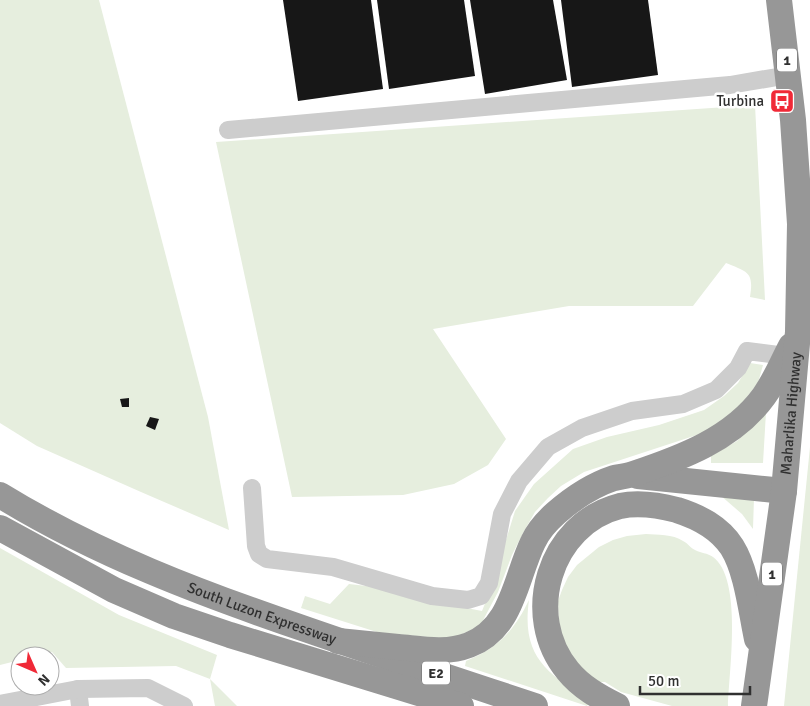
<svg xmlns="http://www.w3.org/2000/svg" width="810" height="706" viewBox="0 0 810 706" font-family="Signika,sans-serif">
  <rect width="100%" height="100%" fill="#fff"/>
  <g fill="#e6eede">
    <path d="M 0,0 L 99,0 L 208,417 L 229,530 L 141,492 L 37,446 L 0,423 Z"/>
    <path d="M 755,105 L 765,300 L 750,297 C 754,272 748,272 726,263 L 693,306 L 569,306 L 433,329 L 506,439 L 488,465 L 454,484 L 403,495 L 292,497 L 216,142 Z"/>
    <path d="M 750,363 L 763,365 L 758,383 L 738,408 L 706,432 L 584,472 L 561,486 L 548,498 L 535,512 L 523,533 L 512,555 L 498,592 L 480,626 L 451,639 L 380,633 L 301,608 L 305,596 L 330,604 L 349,584 L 384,588 L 430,601 L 482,611 L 490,591 L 515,511 L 534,484 L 573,449 L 607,437 L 659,425 L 704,410 L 724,396 L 738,383 Z"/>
    <path d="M 766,412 L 763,463 L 711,463 L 711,456 L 737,441 Z"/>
    <path d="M 810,447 L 810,706 L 784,706 Z"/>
    <path d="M 720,495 L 754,498 L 753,529 L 742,514 Z"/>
    <path d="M 646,534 C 657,535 673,534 683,541 C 688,543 690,548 695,550 C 700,553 708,553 713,557 C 743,579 729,672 728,706 L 672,706 L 621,692 L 605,682 L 592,682 L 574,665 L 559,633 L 558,601 L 562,590 L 568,577 L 577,565 L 599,547 L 613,540 L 627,536 Z"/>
    <path d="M 0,548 L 119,615 L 217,655 L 210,679 L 237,706 L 215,706 L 210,679 L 176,666 L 66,668 L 52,652 L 37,656 L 20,656 L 20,660 L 0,665 Z"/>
    <path d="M 529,600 C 521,657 547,673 590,701 L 587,706 L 465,666 L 466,661 C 498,648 514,631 529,600 Z"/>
  </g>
  <g fill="#171717">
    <path d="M 283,0 L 371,0 L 383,89 L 298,101 Z"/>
    <path d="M 377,0 L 464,0 L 475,76 L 389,89 Z"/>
    <path d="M 470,0 L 553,0 L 567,80 L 485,94 Z"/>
    <path d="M 561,0 L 648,0 L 658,75 L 572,87 Z"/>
    <path d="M 129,398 L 129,407 L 122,407 L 120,399 Z"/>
    <path d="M 150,417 L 159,419 L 155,430 L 146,426 Z"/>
  </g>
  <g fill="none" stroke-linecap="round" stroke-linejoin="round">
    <g stroke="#cdcdcd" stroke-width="18">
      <path d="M 228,130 L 730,85 L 789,75"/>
      <path d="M 252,488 L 256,546 L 259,554 L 267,559 L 333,567 L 432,596 L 468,600 L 481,596 L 489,583 L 502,514 L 519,481 L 548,447 L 582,428 L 632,411 L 683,404 L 716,390 L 738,368 L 747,351 L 786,356"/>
      <path d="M 78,689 L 80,706"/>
      <path d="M 0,704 L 78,689 L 148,688 L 184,706"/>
    </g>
    <g stroke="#979797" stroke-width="26">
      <path d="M 638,476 L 784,491"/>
      <path id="s1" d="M 0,495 C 96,554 202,594 308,630 C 383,656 459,681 535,706"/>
      <path d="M 0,528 L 114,590 L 174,616 L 230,635 L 461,706"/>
      <path d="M 338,641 C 358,643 378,645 398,647 C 422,649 446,654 469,645 C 513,628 515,579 533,542 C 538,531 547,521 556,513 C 573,498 593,485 614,478 C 620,477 627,476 633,474 C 681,458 733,439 764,396 C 775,381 782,363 791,346"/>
      <path d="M 617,706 C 599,697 581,687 568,671 C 522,616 549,524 620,506 C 639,502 658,505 677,510 C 699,517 719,527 732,547 C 747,571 751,611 757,639"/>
      <path id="s2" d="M 754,706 L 784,491 L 798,332 L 800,224 L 793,120 L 779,0"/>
    </g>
  </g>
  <defs>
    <symbol id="bus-square" viewBox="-11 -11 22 22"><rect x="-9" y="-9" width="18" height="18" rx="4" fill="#f02937" stroke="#fff"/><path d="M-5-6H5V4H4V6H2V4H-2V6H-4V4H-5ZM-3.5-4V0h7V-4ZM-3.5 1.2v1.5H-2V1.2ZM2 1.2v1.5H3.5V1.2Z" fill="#fff"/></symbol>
  </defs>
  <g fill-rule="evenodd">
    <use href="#bus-square" x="768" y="87" width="28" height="28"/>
  </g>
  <g text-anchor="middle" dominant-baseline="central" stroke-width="5" stroke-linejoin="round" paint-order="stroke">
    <g fill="#fff" stroke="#6e6e6e" stroke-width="1">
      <rect x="777" y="48.5" width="20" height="23" rx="4"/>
      <rect x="762" y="562.5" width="20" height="23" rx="4"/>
      <rect x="422" y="661.5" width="28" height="23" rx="4"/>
    </g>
    <g font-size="14" font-weight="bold" fill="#303030">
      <text x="787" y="60">1</text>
      <text x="772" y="574">1</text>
      <text x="436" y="673">E2</text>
    </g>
    <g font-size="15" fill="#303030" stroke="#fff" text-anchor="end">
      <text x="764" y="101">Turbina</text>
    </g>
    <g font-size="15" fill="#303030" stroke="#fff">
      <text stroke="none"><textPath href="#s2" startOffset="295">Maharlika Highway</textPath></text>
      <text stroke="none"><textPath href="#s1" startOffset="288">South Luzon Expressway</textPath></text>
    </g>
  </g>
  <g transform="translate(35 671) rotate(135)"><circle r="24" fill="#ffffff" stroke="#acacac"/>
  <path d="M0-4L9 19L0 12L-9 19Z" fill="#f02937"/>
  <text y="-8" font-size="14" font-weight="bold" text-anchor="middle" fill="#303030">N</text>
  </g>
  <path d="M640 686v8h110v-8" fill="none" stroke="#303030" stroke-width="2.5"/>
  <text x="648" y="686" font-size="15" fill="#303030" stroke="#ffffff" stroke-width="4" paint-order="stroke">50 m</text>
</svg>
